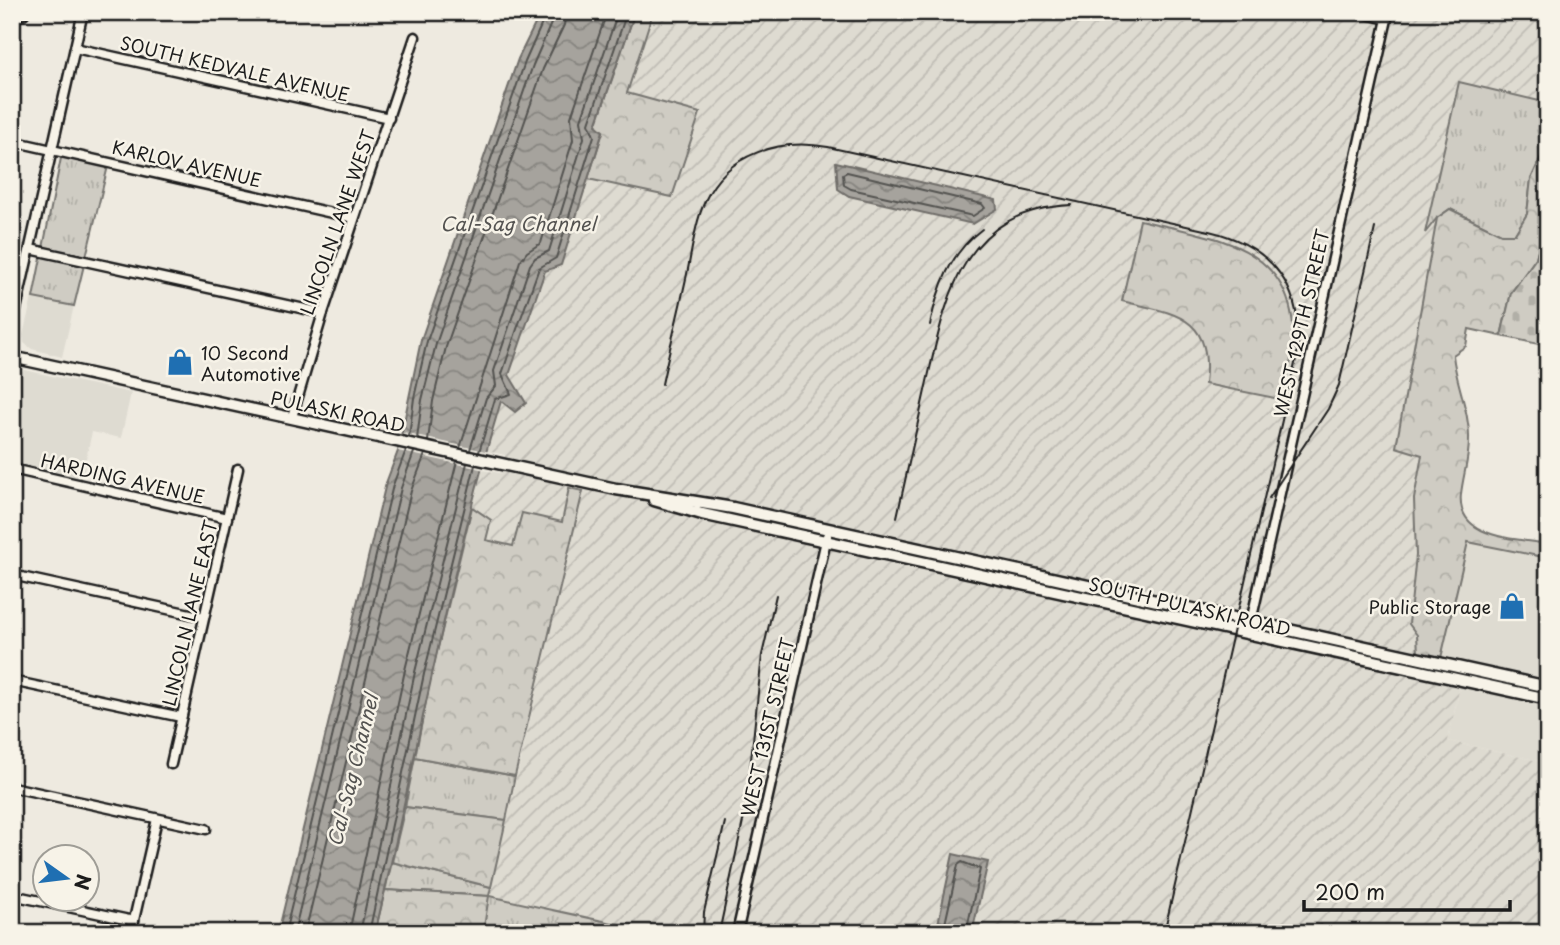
<svg xmlns="http://www.w3.org/2000/svg" width="1560" height="945" viewBox="0 0 1560 945" font-family="'Playpen Sans',sans-serif">
  <defs>
    <pattern id="industrial-furrows" width="10" height="10" patternUnits="userSpaceOnUse" patternTransform="scale(1.75)"><rect width="10" height="10" fill="#dedbd1"/><path d="M-1 1l2-2M0 10L10 0M9 11l2-2" fill="none" stroke="#bebbb3"/></pattern>
    <pattern id="grass-tufts" width="24" height="20" patternUnits="userSpaceOnUse" patternTransform="scale(1.75)"><rect width="24" height="20" fill="#cfccc3"/><path d="M3 7l-1-3M5 7V3M7 7l1-3M15 17l-1-3M17 17v-4M19 17l1-3" fill="none" stroke="#b1afa7"/></pattern>
    <pattern id="forest-crowns" width="20" height="18" patternUnits="userSpaceOnUse" patternTransform="scale(1.75)"><rect width="20" height="18" fill="#cfccc3"/><path d="M2 6a3 3 0 1 1 6 0M12 15a3 3 0 1 1 6 0" fill="none" stroke="#b1afa7"/></pattern>
    <pattern id="cemetery-stones" width="16" height="16" patternUnits="userSpaceOnUse" patternTransform="scale(1.75)"><rect width="16" height="16" fill="#cfccc3"/><path d="M2 7V4a2 2 0 0 1 4 0v3zM10 15v-3a2 2 0 0 1 4 0v3z" fill="#b1afa7"/></pattern>
    <pattern id="water-waves" width="16" height="10" patternUnits="userSpaceOnUse" patternTransform="scale(1.75)"><rect width="16" height="10" fill="#a6a39d"/><path d="M0 5q4-4 8 0t8 0" fill="none" stroke="#86847f"/></pattern>
  </defs>
  <rect width="100%" height="100%" fill="#eeeae0"/>
  <filter id="ink" filterUnits="userSpaceOnUse"><feTurbulence type="fractalNoise" baseFrequency=".0143" numOctaves="2"/><feDisplacementMap in="SourceGraphic" scale="14" xChannelSelector="R" yChannelSelector="G"/><feConvolveMatrix kernelMatrix="1 2 1 2 8 2 1 2 1" color-interpolation-filters="sRGB"/></filter>
  <g filter="url(#ink)">
    <g fill="#dedbd1">
      <path d="M 32,298 L 74,306 L 62,357 L 32,349 L 24,343 L 23,335 Z"/>
      <path d="M 24,370 L 131,393 L 121,438 L 92,432 L 79,489 L 12,475 L 12,388 L 15,374 Z"/>
      <path d="M 1468,542 L 1548,558 L 1548,679 L 1441,658 Z"/>
      <path d="M 1460,687 L 1548,705 L 1548,763 L 1448,741 Z"/>
    </g>
    <path fill="url(#industrial-furrows)" d="M 635,12 L 1548,12 L 1548,103 L 1459,83 L 1427,232 L 1437,218 L 1396,446 L 1422,454 L 1414,499 L 1416,555 L 1409,624 L 1417,635 L 1418,653 L 1465,664 L 1448,741 L 1548,763 L 1548,933 L 658,933 L 489,896 L 583,491 L 562,522 L 514,547 L 486,540 L 491,520 L 472,507 L 482,470 L 501,473 L 505,455 L 486,451 L 502,401 L 525,403 L 509,375 L 545,271 L 561,265 L 603,132 Z"/>
    <g fill="url(#grass-tufts)" stroke="#767470" stroke-width="2">
      <path d="M 1459,82 L 1548,103 L 1548,142 L 1531,179 L 1527,214 L 1515,234 L 1501,234 L 1450,209 L 1437,218 L 1425,233 Z"/>
      <path d="M 68,156 L 108,166 L 74,306 L 33,298 L 61,158 Z"/>
      <path d="M 415,757 L 515,776 L 506,820 L 405,807 Z"/>
      <path d="M 392,862 L 491,887 L 489,896 L 658,933 L 483,933 L 488,896 L 385,890 Z"/>
    </g>
    <g fill="url(#forest-crowns)" stroke="#767470" stroke-width="2">
      <path d="M 635,12 L 653,12 L 627,93 L 700,113 L 672,197 L 588,179 L 603,132 L 596,126 Z"/>
      <path d="M 1548,142 L 1548,210 L 1536,258 L 1511,293 L 1501,336 L 1469,329 L 1466,346 L 1453,355 C 1456,384 1470,412 1469,440 C 1469,459 1463,476 1461,494 C 1456,539 1515,538 1548,544 L 1548,558 L 1468,542 L 1441,658 L 1418,653 L 1417,635 L 1409,624 L 1416,555 L 1414,499 L 1422,455 L 1396,447 L 1437,218 L 1450,209 L 1501,234 L 1515,234 L 1527,214 L 1531,179 Z"/>
      <path d="M 1140,220 C 1168,227 1197,232 1223,241 C 1299,267 1305,333 1280,399 L 1205,384 C 1213,315 1176,314 1122,301 Z"/>
      <path d="M 569,488 L 583,491 L 515,776 L 415,757 L 431,676 L 472,507 L 491,520 L 486,540 L 513,546 L 522,513 L 562,522 Z"/>
      <path d="M 405,807 L 506,820 L 491,887 L 392,862 Z"/>
      <path d="M 385,890 L 489,896 L 483,933 L 375,933 Z"/>
    </g>
    <path fill="url(#cemetery-stones)" stroke="#767470" stroke-width="2" d="M 1548,210 L 1548,346 L 1501,336 L 1511,293 L 1536,258 Z"/>
    <g fill="url(#water-waves)" stroke="#6f6d69" stroke-width="2">
      <path d="M 541,12 L 635,12 L 596,125 L 603,131 L 561,265 L 545,271 L 509,375 L 526,403 L 515,412 L 501,401 C 448,576 417,756 375,933 L 278,933 L 386,483 L 398,451 L 421,340 L 518,59 Z"/>
      <path d="M 836,162 L 996,200 L 997,209 L 973,224 L 849,196 L 838,189 Z"/>
      <path d="M 953,854 L 988,862 L 972,933 L 936,933 Z"/>
    </g>
    <path fill="#eeeae0" d="M 403,433 L 490,452 L 485,470 L 398,451 Z"/>
    <g fill="none" stroke-linecap="round" stroke-linejoin="round">
      <g stroke="#535250" stroke-width="2">
        <path d="M 847,172 L 982,204 L 985,208 L 973,216 L 851,189 L 844,185 L 843,174 Z"/>
        <path d="M 409,437 L 414,398 L 427,341 L 525,62 L 547,12"/>
        <path d="M 417,439 L 422,400 L 436,344 L 533,65 L 556,12"/>
        <path d="M 428,441 L 433,401 L 446,347 L 543,69 L 564,25 L 566,12"/>
        <path d="M 460,448 L 520,261 L 527,252 L 541,243 L 573,140 L 571,117 L 607,12"/>
        <path d="M 470,450 L 486,398 L 496,386 L 494,371 L 530,265 L 535,258 L 549,251 L 584,138 L 581,120 L 618,12"/>
        <path d="M 479,452 L 495,399 L 511,394 L 502,374 L 517,329 L 539,268 L 556,258 L 594,136 L 589,123 L 627,12"/>
        <path d="M 285,933 L 393,485 L 406,450"/>
        <path d="M 294,933 L 401,488 L 414,452"/>
        <path d="M 305,933 L 411,491 L 425,454"/>
        <path d="M 349,933 L 405,670 L 457,461"/>
        <path d="M 360,933 L 415,672 L 467,463"/>
        <path d="M 369,933 L 424,674 L 475,465"/>
        <path d="M 943,933 L 958,865 L 962,862 L 980,869 L 966,933"/>
      </g>
      <defs>
        <g id="minor">
          <path d="M 75,48 L 389,118"/>
          <path d="M 12,141 L 354,218"/>
          <path d="M 30,249 L 323,313"/>
          <path d="M 12,327 L 83,12"/>
          <path d="M 292,417 L 323,313 L 415,37"/>
          <path d="M 12,469 L 227,518"/>
          <path d="M 12,575 L 204,617"/>
          <path d="M 1250,626 L 1387,19 L 1358,12"/>
          <path d="M 12,681 L 181,717"/>
          <path d="M 171,764 L 238,469"/>
          <path d="M 12,787 L 206,829"/>
          <path d="M 12,895 L 134,921"/>
          <path d="M 131,933 L 157,819"/>
          <path d="M 737,933 L 827,536"/>
          <path d="M 1320,933 L 1320,931"/>
        </g>
        <g id="major">
          <path d="M 12,357 L 616,489 L 733,508 L 1548,687"/>
          <path d="M 654,500 L 702,514 L 1548,699"/>
        </g>
        <path id="highway" d="M 12,13 L 22,12"/>
      </defs>
      <use href="#minor" stroke="#1c1c1c" stroke-width="13"/>
      <use href="#major" stroke="#1c1c1c" stroke-width="15"/>
      <use href="#highway" stroke="#1c1c1c" stroke-width="18"/>
      <use href="#minor" stroke="#f7f3e8" stroke-width="8"/>
      <use href="#major" stroke="#f7f3e8" stroke-width="10"/>
      <use href="#highway" stroke="#f7f3e8" stroke-width="12"/>
      <g stroke="#1c1c1c" stroke-width="2">
        <path d="M 930,325 C 938,287 950,253 982,229"/>
        <path d="M 662,384 C 670,347 679,311 687,274 C 692,250 695,223 705,201 C 727,153 780,138 828,147 L 1209,231 C 1273,246 1305,289 1297,355 L 1164,933"/>
        <path d="M 1269,498 L 1328,409 L 1339,385 L 1375,228"/>
        <path d="M 897,517 C 907,473 916,430 926,386 C 946,299 960,210 1072,205"/>
        <path d="M 703,933 L 704,912 L 725,822"/>
        <path d="M 719,933 L 746,807 L 762,655 L 776,595"/>
      </g>
    </g>
  </g>
  <defs>
    <symbol id="shop-bare" viewBox="-9 -9 18 18"><path d="M-5-2.5h2.3a2.7 3.5 0 0 1 5.4 0H5L5.5 6h-11ZM-1.5-2.5h3a1.5 2.3 0 0 0-3 0Z" fill="#1f6fb2" stroke="#f7f3e8" stroke-width="2.5" paint-order="stroke"/></symbol>
  </defs>
  <g fill-rule="evenodd">
    <use href="#shop-bare" x="161" y="343" width="38" height="38"/>
    <use href="#shop-bare" x="1493" y="587" width="38" height="38"/>
  </g>
  <g text-anchor="middle" dominant-baseline="central" stroke-width="5" stroke-linejoin="round" paint-order="stroke">
    <g font-size="18" fill="#1c1c1c" stroke="#f7f3e8">
      <text transform="translate(235 68) rotate(13)">SOUTH KEDVALE AVENUE</text>
      <text transform="translate(187 163) rotate(13)">KARLOV AVENUE</text>
      <text transform="translate(337 222) rotate(-71)">LINCOLN LANE WEST</text>
      <text transform="translate(1301 323) rotate(-77)">WEST 129TH STREET</text>
      <text transform="translate(338 411) rotate(12)">PULASKI ROAD</text>
      <text transform="translate(123 478) rotate(13)">HARDING AVENUE</text>
      <text transform="translate(1190 606) rotate(13)">SOUTH PULASKI ROAD</text>
      <text transform="translate(189 613) rotate(-77)">LINCOLN LANE EAST</text>
      <text transform="translate(767 727) rotate(-77)">WEST 131ST STREET</text>
    </g>
    <g font-size="18" fill="#1c1c1c" stroke="#f7f3e8" text-anchor="start">
      <text x="201" y="352">10 Second<tspan x="201" dy="21">Automotive</tspan></text>
      <text x="1491" y="606" text-anchor="end">Public Storage</text>
    </g>
    <g font-size="19" font-style="italic" fill="#535250" stroke="#f7f3e8">
      <text x="518" y="223">Cal-Sag Channel</text>
      <text transform="translate(352 770) rotate(-76)">Cal-Sag Channel</text>
    </g>
  </g>
  <rect width="1560" height="945" fill="none" stroke="#f7f3e8" stroke-width="42"/>
  <rect x="21" y="21" width="1518" height="903" fill="none" stroke="#1c1c1c" stroke-width="2.5" filter="url(#ink)"/>
  <g transform="translate(66 878) rotate(104)"><circle r="33" fill="#f7f3e8" stroke="#9f9d96" stroke-width="2"/>
  <path d="M0-5L12 26L0 18L-12 26Z" fill="#1f6fb2"/>
  <text y="-10" font-size="19" font-weight="bold" text-anchor="middle" fill="#1c1c1c">N</text>
  </g>
  <path d="M1304 900v10h206v-10" fill="none" stroke="#1c1c1c" stroke-width="3.5"/>
  <text x="1315" y="900" font-size="21" fill="#1c1c1c" stroke="#f7f3e8" stroke-width="5" paint-order="stroke">200 m</text>
</svg>
